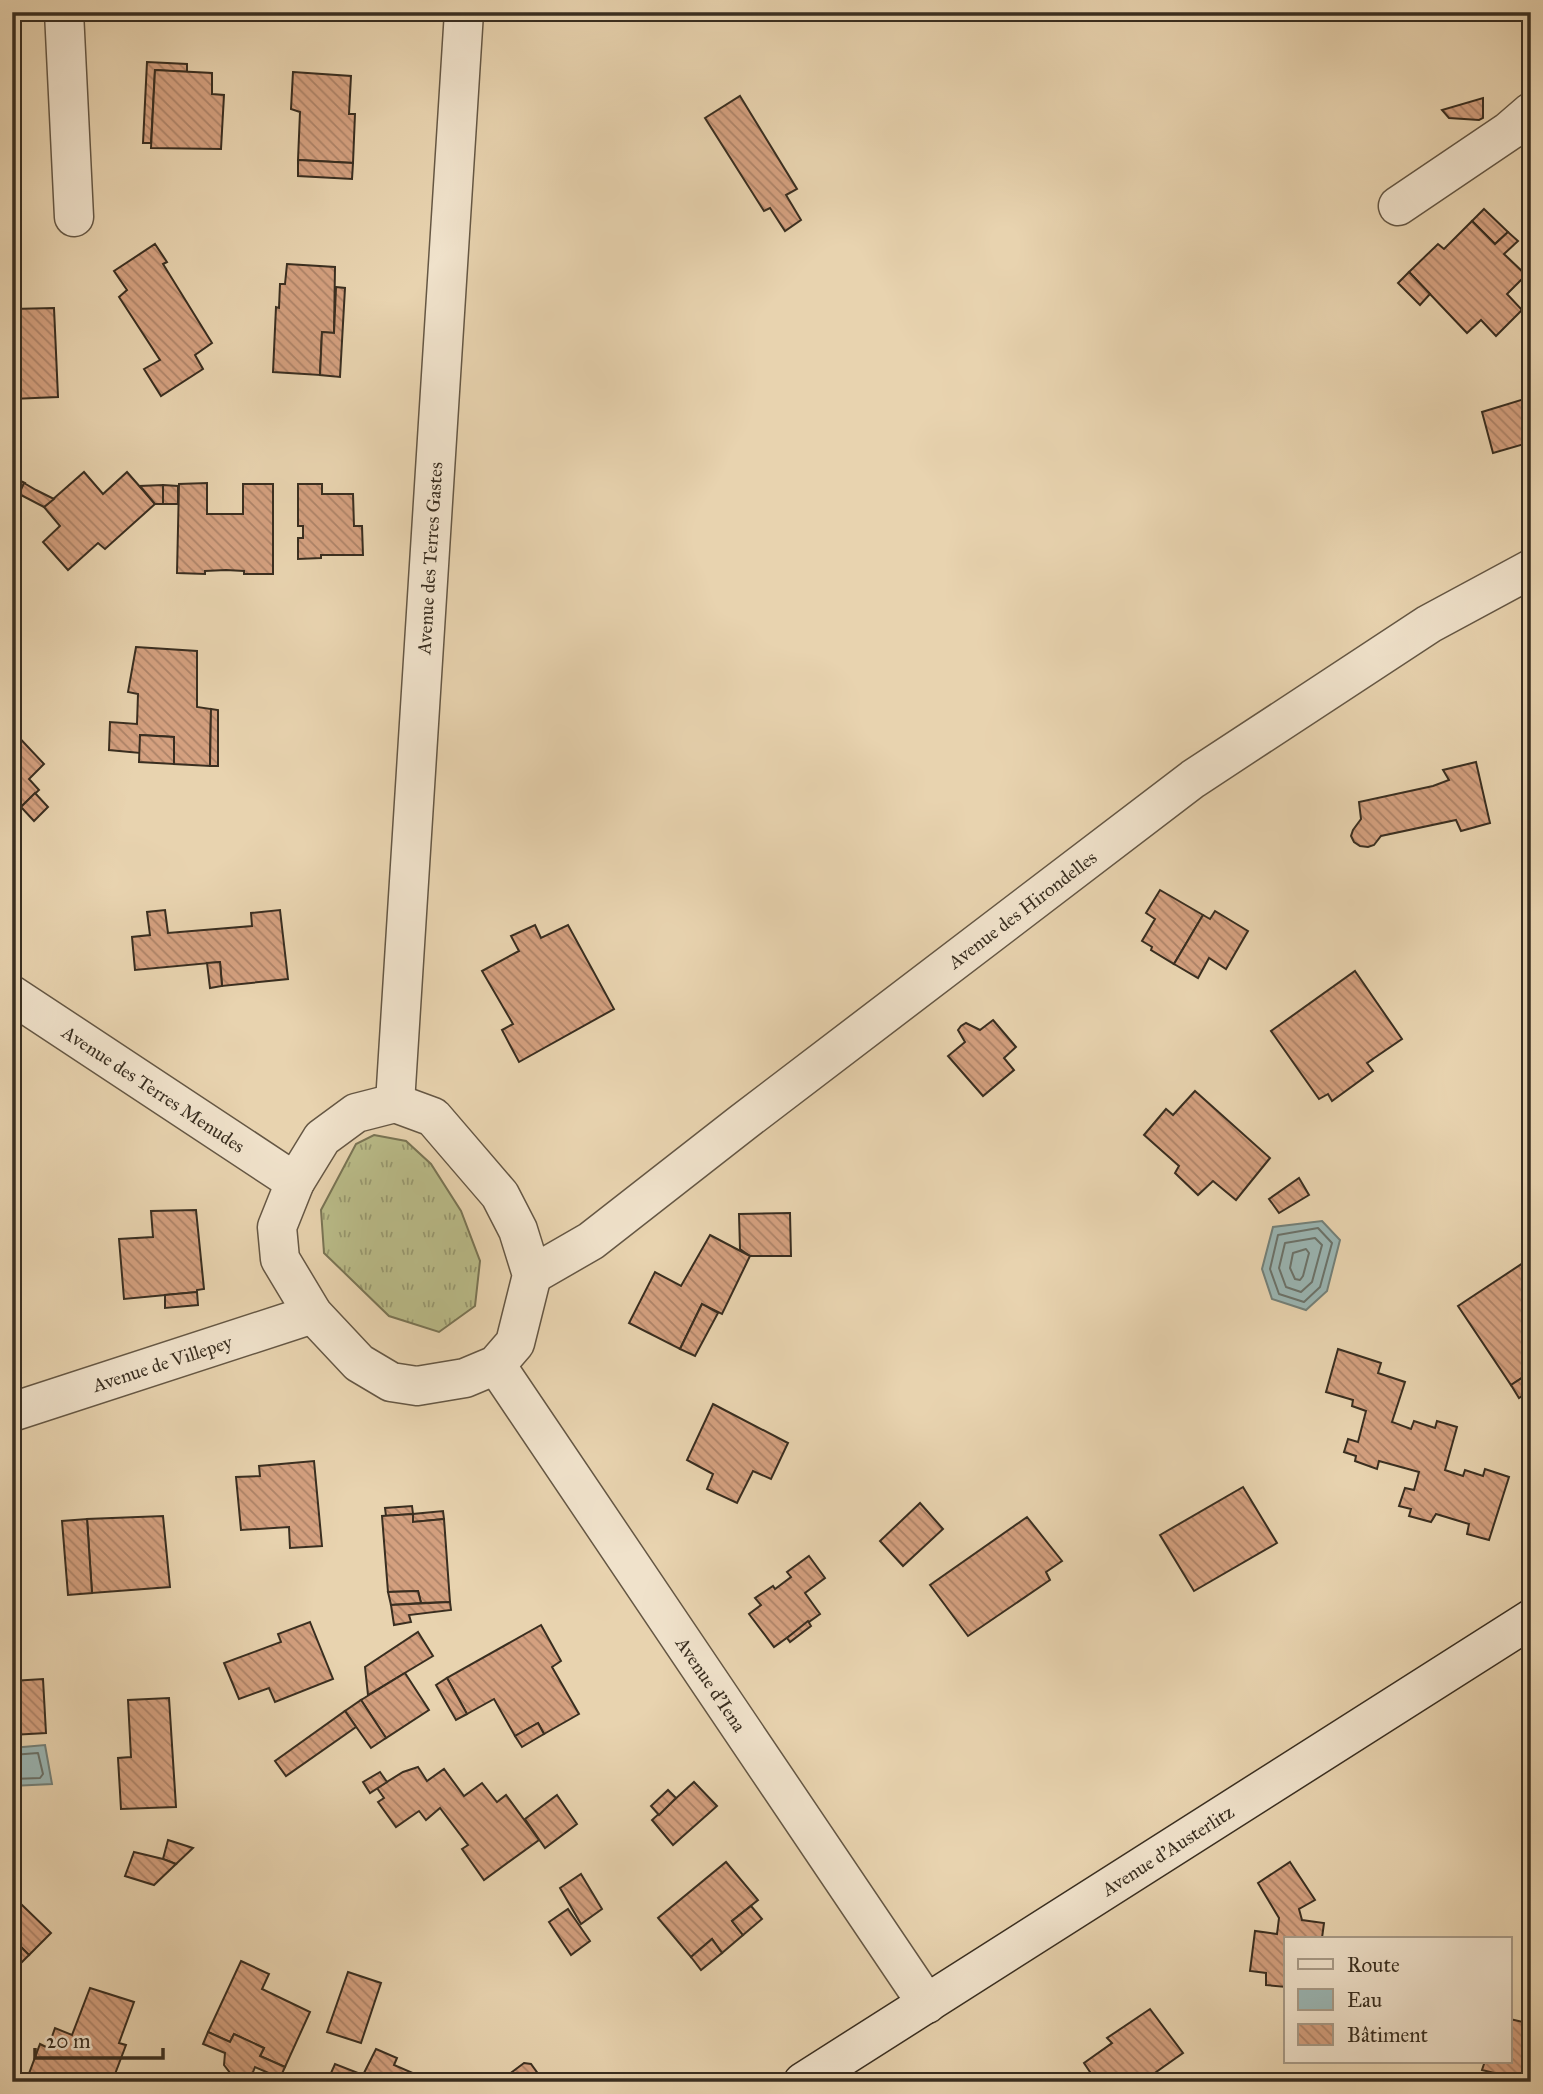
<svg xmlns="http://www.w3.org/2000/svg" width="1543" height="2094" viewBox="0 0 1543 2094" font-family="'IM FELL Great Primer',serif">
  <defs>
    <pattern id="grass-tufts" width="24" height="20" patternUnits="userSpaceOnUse" patternTransform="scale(1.75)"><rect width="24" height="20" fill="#b9bb88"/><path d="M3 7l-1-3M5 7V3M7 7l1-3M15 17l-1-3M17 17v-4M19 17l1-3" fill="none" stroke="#97986f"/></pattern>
    <pattern id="building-back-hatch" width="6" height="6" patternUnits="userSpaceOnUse" patternTransform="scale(1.75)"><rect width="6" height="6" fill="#d4a07f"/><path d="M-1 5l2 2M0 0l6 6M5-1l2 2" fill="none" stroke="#ad8368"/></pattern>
  </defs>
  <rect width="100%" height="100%" fill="#e8d3af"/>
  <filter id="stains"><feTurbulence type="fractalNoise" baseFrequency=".00286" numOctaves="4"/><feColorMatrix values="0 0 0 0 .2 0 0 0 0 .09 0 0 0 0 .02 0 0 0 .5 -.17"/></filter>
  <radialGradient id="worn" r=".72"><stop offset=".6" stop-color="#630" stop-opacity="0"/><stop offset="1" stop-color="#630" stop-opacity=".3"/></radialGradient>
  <path fill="url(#grass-tufts)" stroke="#797454" stroke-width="2" d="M 374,1135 L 406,1141 L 431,1164 L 461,1211 L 480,1261 L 475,1306 L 439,1332 L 389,1316 L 324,1253 L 321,1210 L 356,1144 Z"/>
  <g fill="#9ab6b4" stroke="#738079" stroke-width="2">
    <path d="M 1322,1221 L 1340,1240 L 1327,1291 L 1306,1310 L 1272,1299 L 1262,1269 L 1273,1227 Z"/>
    <path d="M 45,1745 L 52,1784 L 12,1786 L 12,1748 Z"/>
  </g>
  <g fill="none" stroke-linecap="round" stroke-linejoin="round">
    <g stroke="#6a726a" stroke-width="2">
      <path d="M 1318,1228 L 1332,1243 L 1320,1287 L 1304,1302 L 1279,1294 L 1270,1269 L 1278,1235 Z"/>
      <path d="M 1315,1238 L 1322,1245 L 1312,1282 L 1301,1292 L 1286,1287 L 1279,1268 L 1285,1243 Z"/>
      <path d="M 1306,1249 L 1309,1253 L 1303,1276 L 1300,1280 L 1295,1279 L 1290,1268 L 1293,1253 Z"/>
      <path d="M 12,1755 L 38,1753 L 43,1774 L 40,1778 L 12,1779"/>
    </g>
  </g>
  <g fill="url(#building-back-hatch)" stroke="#392e20" stroke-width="2">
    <path d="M 147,62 L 187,64 L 187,72 L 155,70 L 151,143 L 143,143 Z"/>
    <path d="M 155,70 L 212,73 L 212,94 L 224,95 L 221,149 L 151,148 Z"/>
    <path d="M 293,72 L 351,76 L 349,114 L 355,114 L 353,163 L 298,160 L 300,112 L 291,109 Z"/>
    <path d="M 740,96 L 797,189 L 786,195 L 801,220 L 785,231 L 770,208 L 764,211 L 705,118 Z"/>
    <path d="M 1483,98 L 1483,118 L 1479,120 L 1449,118 L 1442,110 Z"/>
    <path d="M 298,160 L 353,163 L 352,179 L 298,176 Z"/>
    <path d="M 1484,209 L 1508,232 L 1495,244 L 1472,221 Z"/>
    <path d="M 1472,221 L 1495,244 L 1508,232 L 1518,241 L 1504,254 L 1526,275 L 1507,294 L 1522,310 L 1496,336 L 1481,320 L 1467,333 L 1409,272 L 1438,244 L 1444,249 Z"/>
    <path d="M 155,244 L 167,262 L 163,264 L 212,343 L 195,355 L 203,369 L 161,396 L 144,369 L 160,360 L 119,297 L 127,290 L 114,271 Z"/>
    <path d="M 287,264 L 335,267 L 334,333 L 322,332 L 320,375 L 273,372 L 276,307 L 279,308 L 280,284 L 285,284 Z"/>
    <path d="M 1409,272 L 1430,294 L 1420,305 L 1398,283 Z"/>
    <path d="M 336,287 L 345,288 L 340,377 L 320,375 L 322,332 L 334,333 Z"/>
    <path d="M 54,308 L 58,397 L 12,399 L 12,309 Z"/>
    <path d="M 1531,397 L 1531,442 L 1493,453 L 1482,412 Z"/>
    <path d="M 84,472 L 103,494 L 127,472 L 155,504 L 105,549 L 98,543 L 68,570 L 43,542 L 60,526 L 44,507 Z"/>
    <path d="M 12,477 L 25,483 L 12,508 Z"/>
    <path d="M 24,483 L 36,490 L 54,499 L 44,507 L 19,494 Z"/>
    <path d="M 207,483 L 207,514 L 243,514 L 243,484 L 273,484 L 273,574 L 244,574 L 244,571 L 226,570 L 205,571 L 205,574 L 177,573 L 179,484 Z"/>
    <path d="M 298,484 L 322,484 L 322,494 L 353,494 L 354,526 L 362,526 L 363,555 L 321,555 L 321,558 L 298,559 L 298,538 L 303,538 L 303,526 L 298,526 Z"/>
    <path d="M 163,485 L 178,486 L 178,504 L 163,504 Z"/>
    <path d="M 163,485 L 163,504 L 155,504 L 140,486 Z"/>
    <path d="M 136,647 L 197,651 L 197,707 L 211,709 L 210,766 L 174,764 L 174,737 L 140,735 L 140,753 L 109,750 L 110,722 L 137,724 L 138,694 L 128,692 Z"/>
    <path d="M 211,709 L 218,710 L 218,766 L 210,766 Z"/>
    <path d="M 12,730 L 44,764 L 29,779 L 39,790 L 12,815 Z"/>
    <path d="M 140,735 L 174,737 L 174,764 L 139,762 Z"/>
    <path d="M 1476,762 L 1490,823 L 1461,831 L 1456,820 L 1381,836 L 1374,845 L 1368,847 L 1360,846 L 1354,842 L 1351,836 L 1353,830 L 1361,819 L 1359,802 L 1433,786 L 1449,780 L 1443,770 Z"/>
    <path d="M 35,793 L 48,807 L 34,821 L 21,807 Z"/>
    <path d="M 1160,890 L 1203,915 L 1174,964 L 1151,950 L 1152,947 L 1142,941 L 1155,919 L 1146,913 Z"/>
    <path d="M 165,910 L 168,933 L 252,926 L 251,913 L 280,910 L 288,979 L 222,986 L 220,962 L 135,970 L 132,937 L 150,935 L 147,912 Z"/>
    <path d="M 1215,911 L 1248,931 L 1226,969 L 1209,958 L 1198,978 L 1174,964 L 1203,915 L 1210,919 Z"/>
    <path d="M 535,925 L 541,938 L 568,925 L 614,1009 L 519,1062 L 502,1030 L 513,1024 L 482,971 L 519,951 L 511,936 Z"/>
    <path d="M 220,962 L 222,986 L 210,988 L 207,963 Z"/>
    <path d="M 1355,971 L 1402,1039 L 1367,1063 L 1373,1071 L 1332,1101 L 1328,1094 L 1319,1099 L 1271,1031 Z"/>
    <path d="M 993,1020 L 1016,1047 L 1004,1058 L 1014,1070 L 983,1096 L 948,1056 L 965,1042 L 958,1030 L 961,1026 L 966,1023 L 980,1030 Z"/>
    <path d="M 1195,1091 L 1270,1158 L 1236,1200 L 1213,1181 L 1198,1195 L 1175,1173 L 1179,1166 L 1144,1135 L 1166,1109 L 1173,1115 Z"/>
    <path d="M 1299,1178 L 1309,1195 L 1279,1213 L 1269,1199 Z"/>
    <path d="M 196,1210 L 204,1289 L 197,1290 L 197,1292 L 124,1299 L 119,1239 L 153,1237 L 151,1211 Z"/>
    <path d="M 790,1213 L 791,1256 L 750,1256 L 740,1249 L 739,1214 Z"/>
    <path d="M 710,1235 L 750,1256 L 722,1314 L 702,1304 L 680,1349 L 629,1323 L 655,1272 L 681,1286 Z"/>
    <path d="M 1529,1259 L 1531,1372 L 1511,1385 L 1458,1306 Z"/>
    <path d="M 197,1292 L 198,1305 L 165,1308 L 165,1295 Z"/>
    <path d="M 702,1304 L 718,1313 L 695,1356 L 680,1349 Z"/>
    <path d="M 1338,1349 L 1381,1363 L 1378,1373 L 1405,1382 L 1392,1422 L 1411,1429 L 1414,1421 L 1435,1428 L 1437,1421 L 1457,1427 L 1445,1470 L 1463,1476 L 1465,1470 L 1483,1476 L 1485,1469 L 1509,1477 L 1489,1540 L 1467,1534 L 1469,1524 L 1436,1514 L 1431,1522 L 1409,1516 L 1411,1509 L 1399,1506 L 1405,1488 L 1414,1490 L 1419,1472 L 1379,1461 L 1377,1469 L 1355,1461 L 1356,1456 L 1344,1452 L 1348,1439 L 1358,1442 L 1366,1411 L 1352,1406 L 1353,1400 L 1326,1392 Z"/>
    <path d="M 1531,1372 L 1531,1390 L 1519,1398 L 1511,1385 Z"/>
    <path d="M 713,1404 L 788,1443 L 771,1479 L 753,1471 L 737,1503 L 707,1489 L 713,1474 L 687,1460 Z"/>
    <path d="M 314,1461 L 322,1546 L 290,1548 L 289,1527 L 241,1530 L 236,1477 L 260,1476 L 259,1466 Z"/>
    <path d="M 1243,1487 L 1277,1543 L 1194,1591 L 1160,1535 Z"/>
    <path d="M 920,1503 L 943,1529 L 903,1566 L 880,1541 Z"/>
    <path d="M 412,1506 L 413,1514 L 386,1516 L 385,1508 Z"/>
    <path d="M 443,1511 L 444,1519 L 413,1522 L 413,1514 Z"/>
    <path d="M 413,1514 L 413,1522 L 444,1519 L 450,1602 L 421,1603 L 418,1591 L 388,1592 L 382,1516 Z"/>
    <path d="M 163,1516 L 170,1587 L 92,1593 L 87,1519 Z"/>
    <path d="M 1027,1517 L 1062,1561 L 1046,1572 L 1050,1580 L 968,1636 L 930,1585 Z"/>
    <path d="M 87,1519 L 92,1593 L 68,1595 L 62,1521 Z"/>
    <path d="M 809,1556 L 825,1578 L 805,1593 L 820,1614 L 774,1647 L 749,1614 L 761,1605 L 755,1598 L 773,1586 L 775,1589 L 791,1577 L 787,1572 Z"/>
    <path d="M 418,1591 L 421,1603 L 391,1605 L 388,1592 Z"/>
    <path d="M 450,1602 L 451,1610 L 409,1615 L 411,1622 L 394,1625 L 391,1605 Z"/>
    <path d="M 808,1621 L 811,1626 L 790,1642 L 787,1638 Z"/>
    <path d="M 310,1622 L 333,1679 L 275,1702 L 269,1688 L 239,1699 L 224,1663 L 281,1642 L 278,1634 Z"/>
    <path d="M 541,1625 L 561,1661 L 552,1667 L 579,1714 L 544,1734 L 538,1723 L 515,1736 L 494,1699 L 467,1714 L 447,1678 Z"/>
    <path d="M 418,1632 L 433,1656 L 368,1695 L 365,1667 Z"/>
    <path d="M 405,1673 L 429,1710 L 386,1738 L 361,1700 Z"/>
    <path d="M 447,1678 L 467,1714 L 456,1720 L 436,1685 Z"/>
    <path d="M 43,1679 L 46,1733 L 12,1735 L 12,1681 Z"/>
    <path d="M 169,1698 L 176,1807 L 121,1809 L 118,1758 L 131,1757 L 128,1700 Z"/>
    <path d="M 361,1700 L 386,1738 L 371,1748 L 345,1711 Z"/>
    <path d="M 345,1711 L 356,1727 L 286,1776 L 275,1761 Z"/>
    <path d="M 538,1723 L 544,1734 L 522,1747 L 515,1736 Z"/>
    <path d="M 418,1767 L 427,1781 L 444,1769 L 464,1796 L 482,1783 L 497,1802 L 506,1795 L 539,1840 L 484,1880 L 462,1849 L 468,1845 L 440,1808 L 426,1820 L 419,1811 L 396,1827 L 378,1802 L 384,1798 L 377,1788 L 403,1772 Z"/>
    <path d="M 380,1772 L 387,1782 L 370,1793 L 363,1782 Z"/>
    <path d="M 694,1782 L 717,1806 L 673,1845 L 652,1820 Z"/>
    <path d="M 668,1790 L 676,1798 L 659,1815 L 651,1806 Z"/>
    <path d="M 557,1795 L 577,1824 L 545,1848 L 525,1819 Z"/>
    <path d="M 168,1840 L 193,1848 L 176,1864 L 163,1859 Z"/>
    <path d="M 134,1852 L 163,1859 L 176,1864 L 154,1885 L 125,1876 Z"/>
    <path d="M 726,1862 L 758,1900 L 732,1921 L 743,1935 L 722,1953 L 712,1939 L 691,1957 L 658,1918 Z"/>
    <path d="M 1290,1862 L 1315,1900 L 1299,1909 L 1302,1920 L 1324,1923 L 1322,1938 L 1286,1938 L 1286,1987 L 1266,1985 L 1266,1973 L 1250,1971 L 1255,1931 L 1277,1934 L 1279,1918 L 1258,1883 Z"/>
    <path d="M 581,1874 L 602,1909 L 581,1924 L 560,1888 Z"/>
    <path d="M 21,1904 L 51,1933 L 29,1955 L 12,1938 L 12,1912 Z"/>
    <path d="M 751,1906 L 762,1919 L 743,1935 L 732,1921 Z"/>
    <path d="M 568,1909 L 590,1941 L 571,1955 L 549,1922 Z"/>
    <path d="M 12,1938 L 29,1955 L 12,1972 Z"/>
    <path d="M 712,1939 L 722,1953 L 701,1970 L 691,1957 Z"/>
    <path d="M 241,1961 L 269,1974 L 262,1989 L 310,2012 L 285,2067 L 260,2056 L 264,2048 L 234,2034 L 230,2042 L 208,2032 Z"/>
    <path d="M 348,1972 L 381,1983 L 361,2043 L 327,2032 Z"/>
    <path d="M 90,1988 L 134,2002 L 119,2043 L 126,2045 L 112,2082 L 34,2082 L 27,2079 L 40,2044 L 48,2048 L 55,2028 L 72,2035 Z"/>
    <path d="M 1150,2009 L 1183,2053 L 1142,2082 L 1090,2082 L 1094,2078 L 1084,2063 L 1112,2043 L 1107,2038 Z"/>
    <path d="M 1510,2019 L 1531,2024 L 1531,2082 L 1482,2070 L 1485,2061 L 1510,2061 Z"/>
    <path d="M 208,2032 L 230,2042 L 234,2034 L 264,2048 L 260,2056 L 285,2067 L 280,2078 L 255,2067 L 253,2072 L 244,2077 L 231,2074 L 224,2065 L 225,2053 L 203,2044 Z"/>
    <path d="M 376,2049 L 397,2058 L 394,2065 L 422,2077 L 420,2082 L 327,2082 L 335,2064 L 363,2075 Z"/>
    <path d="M 524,2063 L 531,2064 L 544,2082 L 503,2082 L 504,2078 Z"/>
  </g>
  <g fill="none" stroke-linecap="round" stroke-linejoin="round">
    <defs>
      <g id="street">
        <path d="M 64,12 L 74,217"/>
        <path d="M 1398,206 L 1509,131 L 1531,112"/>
        <path id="s1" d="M 12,995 L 295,1182"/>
        <path id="s2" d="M 395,1103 L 464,12"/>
        <path d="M 395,1103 L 433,1117 L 500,1195 L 518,1230 L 532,1275 L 515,1343 L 496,1365 L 465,1378 L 417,1386 L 391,1382 L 359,1363 L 313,1314 L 280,1259 L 277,1227 L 295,1182 L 322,1138 L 356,1113 Z"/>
        <path id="s3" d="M 532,1275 L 591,1241 L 742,1123 L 1193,779 L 1429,624 L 1531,569"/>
        <path id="s4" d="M 496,1365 L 927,2004"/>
        <path id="s5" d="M 12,1412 L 313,1314"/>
      </g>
      <g id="secondary">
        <path id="s6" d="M 803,2082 L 1531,1619"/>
      </g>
    </defs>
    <use href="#street" stroke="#655744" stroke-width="41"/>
    <use href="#secondary" stroke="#392e20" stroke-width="41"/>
    <use href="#street" stroke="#f0e2cb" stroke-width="38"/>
    <use href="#secondary" stroke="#f0e2cb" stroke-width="38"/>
  </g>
  <g text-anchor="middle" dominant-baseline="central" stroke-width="6" stroke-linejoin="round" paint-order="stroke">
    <g font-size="19" fill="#392e20" stroke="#f0e2cb">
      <text stroke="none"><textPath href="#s2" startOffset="546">Avenue des Terres Gastes</textPath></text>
      <text stroke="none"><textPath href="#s3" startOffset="612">Avenue des Hirondelles</textPath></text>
      <text stroke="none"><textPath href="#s1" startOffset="170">Avenue des Terres Menudes</textPath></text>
      <text stroke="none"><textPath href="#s5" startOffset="158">Avenue de Villepey</textPath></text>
      <text stroke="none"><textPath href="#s4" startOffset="385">Avenue d'Iena</textPath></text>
      <text stroke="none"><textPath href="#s6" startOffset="432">Avenue d'Austerlitz</textPath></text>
    </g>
  </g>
  <rect width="1543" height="2094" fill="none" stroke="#e8d3af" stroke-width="42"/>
  <rect x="14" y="14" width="1515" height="2066" fill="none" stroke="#392e20" stroke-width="3.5"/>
  <rect x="21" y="21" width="1501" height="2052" fill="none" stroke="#392e20" stroke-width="2"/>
  <rect x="1284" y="1937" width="228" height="126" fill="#f0e2cb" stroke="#a79a87" stroke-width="2"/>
  <rect x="1298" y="1959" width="35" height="10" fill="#f0e2cb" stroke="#a79a87" stroke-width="2"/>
  <text x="1347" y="1972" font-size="21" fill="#392e20">Route</text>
  <rect x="1298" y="1989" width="35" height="21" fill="#9ab6b4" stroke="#a79a87" stroke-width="2"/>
  <text x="1347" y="2007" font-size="21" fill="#392e20">Eau</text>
  <rect x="1298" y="2024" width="35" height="21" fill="url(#building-back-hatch)" stroke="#a79a87" stroke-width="2"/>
  <text x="1347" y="2042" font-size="21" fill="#392e20">Bâtiment</text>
  <path d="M35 2048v10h128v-10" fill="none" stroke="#392e20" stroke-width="3.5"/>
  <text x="46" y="2048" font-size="21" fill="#392e20" stroke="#f0e2cb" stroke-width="5" paint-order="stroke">20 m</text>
  <rect width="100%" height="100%" filter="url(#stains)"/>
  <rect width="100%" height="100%" fill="url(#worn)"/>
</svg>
